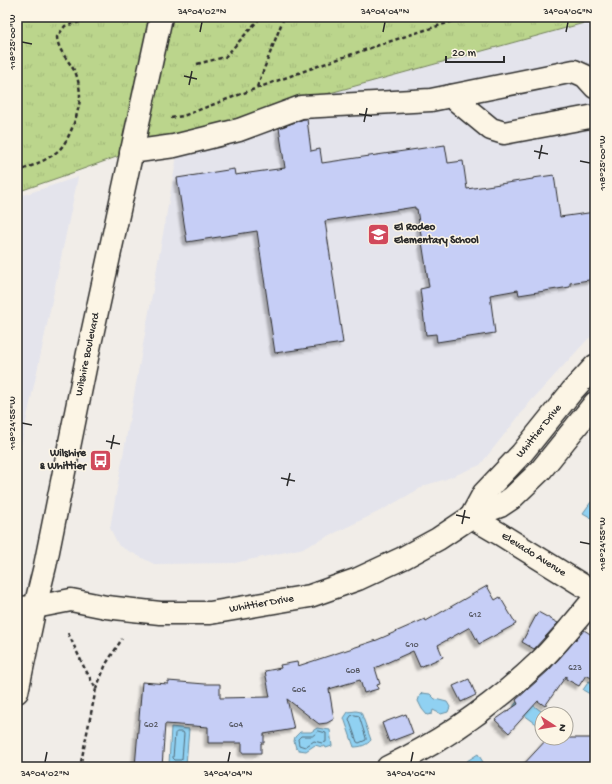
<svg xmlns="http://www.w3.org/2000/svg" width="612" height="784" viewBox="0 0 612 784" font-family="'Gochi Hand',sans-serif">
  <defs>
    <pattern id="grass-tufts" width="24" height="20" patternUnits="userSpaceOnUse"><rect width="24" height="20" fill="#bbd58c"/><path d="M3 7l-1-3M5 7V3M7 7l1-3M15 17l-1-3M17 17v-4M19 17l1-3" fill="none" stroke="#a1b779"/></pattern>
    <filter id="shadow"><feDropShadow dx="-3.5" dy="3.5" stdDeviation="1" flood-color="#0004"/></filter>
  </defs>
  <rect width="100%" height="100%" fill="#f1ede8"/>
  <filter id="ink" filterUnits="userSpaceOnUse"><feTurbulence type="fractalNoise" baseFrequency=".025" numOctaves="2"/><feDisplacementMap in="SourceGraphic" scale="8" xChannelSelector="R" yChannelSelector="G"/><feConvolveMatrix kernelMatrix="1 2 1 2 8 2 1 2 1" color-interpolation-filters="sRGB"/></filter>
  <g filter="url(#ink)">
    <g fill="#e4e4ec">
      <path d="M 595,20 L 595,334 L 588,339 L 531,401 L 480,465 L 446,479 L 426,485 L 382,510 L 304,548 L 235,563 L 154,564 L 119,546 L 110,528 L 181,134 Z"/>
      <path d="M 78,177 L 41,353 L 17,463 L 17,197 Z"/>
    </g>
    <path fill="url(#grass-tufts)" stroke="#73805c" d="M 17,17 L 595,17 L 595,20 L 181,134 L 66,175 L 17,192 Z"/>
    <g fill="#90d1f2" stroke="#688fa2">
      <path d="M 591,502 L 595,504 L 595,520 L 583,513 Z"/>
      <path d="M 589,681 L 595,684 L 595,697 L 583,690 Z"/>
      <path d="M 422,693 L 430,694 L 435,699 L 447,702 L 450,707 L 448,712 L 441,714 L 433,710 L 432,714 L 427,715 L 422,709 L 418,701 L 420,695 Z"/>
      <path d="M 521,696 L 545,714 L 542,714 L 542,728 L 513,707 Z"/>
      <path d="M 356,711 L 361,712 L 371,740 C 367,745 361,747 354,747 L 344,718 L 348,712 Z"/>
      <path d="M 171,727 L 189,729 L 186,765 L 169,764 Z"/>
      <path d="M 317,728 L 330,730 L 332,746 L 326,748 L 325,746 L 322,747 L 315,745 L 306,751 L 299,750 L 296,748 L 294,741 L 295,737 L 300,732 L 311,732 Z"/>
      <path d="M 478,754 L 486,767 L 471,767 L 467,761 Z"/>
    </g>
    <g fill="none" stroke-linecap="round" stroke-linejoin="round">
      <g stroke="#536d7b" stroke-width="1">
        <path d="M 355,715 L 359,716 L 366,738 L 366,740 L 359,743 L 357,742 L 349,719 L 351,716 Z"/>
        <path d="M 319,731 L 326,733 L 326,742 L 322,743 L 314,741 L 305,747 L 299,745 L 298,739 L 301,736 L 312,736 Z"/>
        <path d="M 177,732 L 183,732 L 184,734 L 182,759 L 181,760 L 175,760 L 173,758 L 175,734 Z"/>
      </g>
    </g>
    <g fill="#c6cef6" stroke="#2b2b2b" filter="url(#shadow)">
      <path d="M 304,119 L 307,119 L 311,151 L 320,149 L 322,163 L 445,145 L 448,163 L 463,161 L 467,189 L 533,179 L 533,178 L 554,175 L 560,217 L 595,212 L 595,279 L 570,283 L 570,287 L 519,295 L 518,290 L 490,295 L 495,333 L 437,342 L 436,334 L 426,335 L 420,289 L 429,287 L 417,209 L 415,209 L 415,207 L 325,221 L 343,343 L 275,353 L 257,231 L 187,242 L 177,178 L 234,169 L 235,175 L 285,168 L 279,128 Z"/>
      <path d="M 487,586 L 495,600 L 500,597 L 516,624 L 479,644 L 470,627 L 438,645 L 443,657 L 420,667 L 413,651 L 375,668 L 380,684 L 377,685 L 378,689 L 364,693 L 360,680 L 329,689 L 334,719 L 327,723 L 319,724 L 287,699 L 294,729 L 264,734 L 264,743 L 261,743 L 261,753 L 242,753 L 242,743 L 208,743 L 208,727 L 165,724 L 162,767 L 135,767 L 142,682 L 168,684 L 168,681 L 205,684 L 220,684 L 220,698 L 270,697 L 265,671 L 281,668 L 280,665 L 297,662 L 298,666 L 377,640 L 425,619 L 426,621 Z"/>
      <path d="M 538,612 L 558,623 L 534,649 L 522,642 Z"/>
      <path d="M 584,630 L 595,637 L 595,680 L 586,675 L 579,686 L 566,679 L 566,676 L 545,706 L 538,701 L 509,733 L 495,720 L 518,704 L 516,700 L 549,670 Z"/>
      <path d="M 469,679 L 476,695 L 461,702 L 453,686 Z"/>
      <path d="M 406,714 L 413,733 L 389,742 L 382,723 Z"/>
      <path d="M 548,738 L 595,738 L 595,767 L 521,767 Z"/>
    </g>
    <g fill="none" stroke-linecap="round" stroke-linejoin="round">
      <defs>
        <g id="minor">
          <path d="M 451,96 L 491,129 L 504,133 L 595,116"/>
          <path d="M 131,152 L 174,146 L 239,130 L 301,107 L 431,100 L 574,71 L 585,76 L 595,87"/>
          <path id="s1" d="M 471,517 L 484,493 L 522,453 L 572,391 L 595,366"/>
          <path id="s2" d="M 471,517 L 500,534 L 595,593"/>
          <path id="s3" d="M 17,608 L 35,607 L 71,600 L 106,607 L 160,613 L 210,613 L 310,596 L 358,579 L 403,558 L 438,539 L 471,517 L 500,506 L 512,498 L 541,470 L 595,403"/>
          <path d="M 388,767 C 443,741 496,703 540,661 C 560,641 577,619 595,598"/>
        </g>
        <g id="major">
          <path id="s4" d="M 17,692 L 35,607 L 45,566 L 88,353 L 161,17"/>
        </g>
      </defs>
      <use href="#minor" stroke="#2b2b2b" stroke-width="25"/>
      <use href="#major" stroke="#2b2b2b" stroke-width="25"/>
      <g stroke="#2b2b2b" stroke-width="2.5" stroke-dasharray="4 3" stroke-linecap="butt">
        <path d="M 197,64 L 225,57 L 261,17"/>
        <path d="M 257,87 L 284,17"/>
        <path d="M 171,118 L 183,116 C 277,80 371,46 467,17"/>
        <path d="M 17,172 C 31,166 46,161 58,151 C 69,142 79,112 80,98 C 80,91 79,82 76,74 C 70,61 58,52 57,37 L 65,26 L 91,19 L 94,17"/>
        <path d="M 68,633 L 84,667 L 96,689 L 80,767"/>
        <path d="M 96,689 L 106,664 L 122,639"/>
      </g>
      <use href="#minor" stroke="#fcf5e5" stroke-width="22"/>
      <use href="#major" stroke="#fcf5e5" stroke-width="22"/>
    </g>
  </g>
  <path fill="none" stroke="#2b2b2b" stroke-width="1.5" d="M 200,32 L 202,22M 383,32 L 385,22M 566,32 L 568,22M 22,42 L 32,44M 184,76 L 197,79M 189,85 L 192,71M 359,114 L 372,116M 364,122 L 367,108M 534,151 L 548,154M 539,159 L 542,145M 580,161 L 590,163M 22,423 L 32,425M 106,441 L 120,444M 111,449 L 114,435M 281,478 L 295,481M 287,486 L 290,473M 456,515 L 470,518M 462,524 L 465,510M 580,542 L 590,544M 45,762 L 47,752M 228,762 L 230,752M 411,762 L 413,752"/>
  <defs>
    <symbol id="school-square" viewBox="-11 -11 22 22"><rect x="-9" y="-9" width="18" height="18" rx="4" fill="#d1495b" stroke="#fcf5e5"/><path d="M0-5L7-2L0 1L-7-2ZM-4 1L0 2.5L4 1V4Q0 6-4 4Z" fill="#fff"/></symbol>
    <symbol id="bus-square" viewBox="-11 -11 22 22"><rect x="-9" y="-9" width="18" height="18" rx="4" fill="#d1495b" stroke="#fcf5e5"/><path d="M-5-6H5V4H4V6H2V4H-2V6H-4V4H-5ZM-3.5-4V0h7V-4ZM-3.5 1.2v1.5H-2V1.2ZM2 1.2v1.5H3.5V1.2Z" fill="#fff"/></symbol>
  </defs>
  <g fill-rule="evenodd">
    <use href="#school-square" x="366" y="222" width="25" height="25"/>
    <use href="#bus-square" x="88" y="448" width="25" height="25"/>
  </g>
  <g text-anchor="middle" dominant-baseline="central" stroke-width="3" stroke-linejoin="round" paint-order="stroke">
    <g font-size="9" fill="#52545e">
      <text x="475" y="615">612</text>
      <text x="412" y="645">610</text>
      <text x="575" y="668">623</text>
      <text x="353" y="671">608</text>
      <text x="299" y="690">606</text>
      <text x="151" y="725">602</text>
      <text x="236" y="725">604</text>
    </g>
    <g font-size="11" font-weight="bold" fill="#2b2b2b" stroke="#fcf5e5" text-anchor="start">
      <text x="394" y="228">El Rodeo<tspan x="394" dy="13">Elementary School</tspan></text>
      <text x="86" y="454" text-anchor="end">Wilshire<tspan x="86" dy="13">&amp; Whittier</tspan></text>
    </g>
    <g font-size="11" fill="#2b2b2b" stroke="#fcf5e5">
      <text stroke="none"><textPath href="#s4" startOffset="345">Wilshire Boulevard</textPath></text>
      <text stroke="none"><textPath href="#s1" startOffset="110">Whittier Drive</textPath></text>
      <text stroke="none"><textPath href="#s2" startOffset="73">Elevado Avenue</textPath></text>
      <text stroke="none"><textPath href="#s3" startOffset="247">Whittier Drive</textPath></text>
    </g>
  </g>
  <rect width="612" height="784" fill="none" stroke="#fcf5e5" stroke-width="44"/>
  <g transform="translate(554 726) rotate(102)"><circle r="19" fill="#fcf5e5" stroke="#a8a49b"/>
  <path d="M0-3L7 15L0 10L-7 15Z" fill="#d1495b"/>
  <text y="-6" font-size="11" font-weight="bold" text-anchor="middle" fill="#2b2b2b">N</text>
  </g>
  <path d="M446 56v6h58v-6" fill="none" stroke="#2b2b2b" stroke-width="2"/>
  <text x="452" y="56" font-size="12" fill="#2b2b2b" stroke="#fcf5e5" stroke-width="3" paint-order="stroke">20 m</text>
  <rect x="22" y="22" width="568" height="740" fill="none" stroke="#2b2b2b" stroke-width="1.5"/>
  <g font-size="10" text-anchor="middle" fill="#2b2b2b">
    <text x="202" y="14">34°04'02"N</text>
    <text x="385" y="14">34°04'04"N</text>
    <text x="568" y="14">34°04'06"N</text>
    <text transform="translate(11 42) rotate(-90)" y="4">118°25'00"W</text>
    <text transform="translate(601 163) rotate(-90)" y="4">118°25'00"W</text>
    <text transform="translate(11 423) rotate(-90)" y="4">118°24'55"W</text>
    <text transform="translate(601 544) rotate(-90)" y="4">118°24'55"W</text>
    <text x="45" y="776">34°04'02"N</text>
    <text x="228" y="776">34°04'04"N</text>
    <text x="411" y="776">34°04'06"N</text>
  </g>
</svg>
